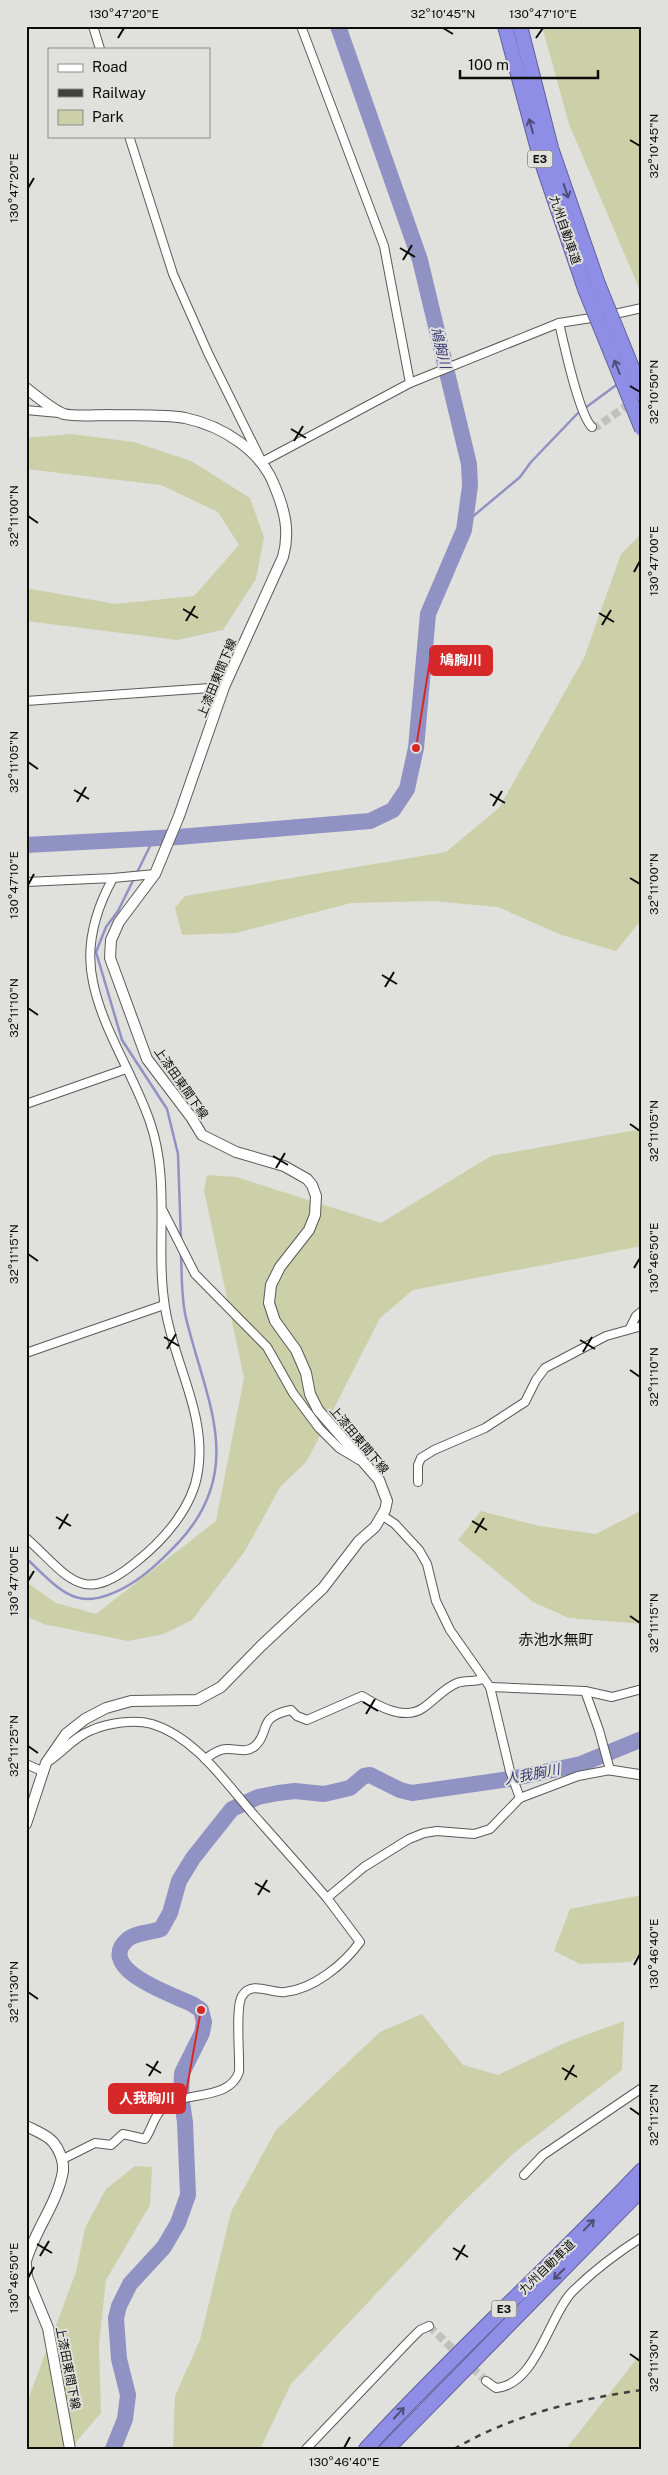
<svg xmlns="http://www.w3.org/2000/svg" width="668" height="2475" viewBox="0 0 668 2475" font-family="'Public Sans','Noto Sans JP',sans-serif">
  <rect width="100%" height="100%" fill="#e0e0dc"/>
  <g fill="#cbd0a8">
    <path d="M 542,26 L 642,26 L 642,295 L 569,124 Z"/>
    <path d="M 71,434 L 134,442 L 191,461 L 250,498 L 264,537 L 256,579 L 223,630 L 177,640 L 26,621 L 26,588 L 115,604 L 194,596 L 239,545 L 218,512 L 161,485 L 26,469 L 26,438 Z"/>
    <path d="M 640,535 L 642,537 L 642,919 L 616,951 L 559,934 L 498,907 L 434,901 L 351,903 L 236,933 L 182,935 L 175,908 L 185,896 L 446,852 L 499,808 L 584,658 L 621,554 Z"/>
    <path d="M 642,1129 L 642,1246 L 413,1290 L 380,1318 L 307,1461 L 280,1487 L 245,1551 L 192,1620 L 164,1634 L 128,1641 L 43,1624 L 26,1616 L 26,1582 L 56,1603 L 96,1614 L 216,1521 L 244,1378 L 204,1190 L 207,1175 L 236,1177 L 381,1223 L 491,1156 Z"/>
    <path d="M 642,1510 L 642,1624 L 569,1618 L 533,1602 L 458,1540 L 481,1511 L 539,1526 L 596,1534 Z"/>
    <path d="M 642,1895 L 642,1952 L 631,1962 L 580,1964 L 554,1951 L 570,1909 Z"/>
    <path d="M 422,2014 L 463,2065 L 498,2075 L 567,2042 L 624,2021 L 622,2070 L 514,2153 L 458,2207 L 291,2384 L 260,2449 L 173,2449 L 175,2396 L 200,2340 L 231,2212 L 276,2130 L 380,2032 Z"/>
    <path d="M 135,2166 L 152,2167 L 150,2205 L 106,2280 L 99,2344 L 101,2413 L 70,2449 L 26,2449 L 26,2405 L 76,2272 L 85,2228 L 106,2189 Z"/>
    <path d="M 642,2352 L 642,2449 L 566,2449 Z"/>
  </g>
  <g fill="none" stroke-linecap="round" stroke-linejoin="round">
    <g stroke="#9192c4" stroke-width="2.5">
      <path d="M 465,523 L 520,477 L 531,462 L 577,414 L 619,383"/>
      <path d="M 154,838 L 118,911 L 106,927 L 96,952 L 122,1040 L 167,1109 L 178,1154 L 181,1241"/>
      <path d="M 26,1558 C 63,1593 78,1615 129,1585 C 148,1574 163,1558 178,1543 C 247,1469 206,1401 186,1318 C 181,1297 182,1275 181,1254"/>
    </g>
    <g stroke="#9192c4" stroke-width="16">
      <path d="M 26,845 L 178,837 L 370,821 L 393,810 L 407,789 L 416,748 L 428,614 L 464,530 L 470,486 L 469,464 L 420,260 L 338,26"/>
      <path d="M 113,2449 L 125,2419 L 128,2395 L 119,2359 L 116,2318 L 119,2306 L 130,2284 L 164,2247 L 178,2223 L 188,2195 L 185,2122 L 181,2096 L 182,2073 L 202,2033 L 204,2022 L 201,2010 L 192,2004 C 176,1996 93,1969 128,1939 C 137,1932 150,1933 161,1929 L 170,1913 L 179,1881 L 193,1858 L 232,1809 L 258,1797 L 278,1793 L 295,1791 L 324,1794 L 350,1788 L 364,1776 L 370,1775 L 400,1790 L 412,1793 L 510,1779 L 581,1764 L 642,1739"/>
    </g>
    <g stroke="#c0c0bd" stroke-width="8" stroke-dasharray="8 4" stroke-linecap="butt">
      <path d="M 592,427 L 598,426 L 632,402"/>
      <path d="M 429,2326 L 486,2381"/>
    </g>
    <defs>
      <g id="minor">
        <path d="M 93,26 L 100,49"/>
        <path d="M 129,136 L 173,274 L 208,353 L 262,462 L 410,383 L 384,246 L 301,26"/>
        <path d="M 610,315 L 642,308"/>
        <path d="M 559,323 C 564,344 579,415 592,427"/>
        <path d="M 410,383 L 559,323 L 598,317"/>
        <path d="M 26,410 L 59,413"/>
        <path d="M 26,701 L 224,687"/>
        <path d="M 26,882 L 113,878 L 155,874"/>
        <path d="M 26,1104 L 126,1069"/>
        <path d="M 163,1211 L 195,1274 L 267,1347 L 293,1393 L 319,1428 L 339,1448 L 359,1460"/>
        <path d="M 630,1328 L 636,1316 L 642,1311"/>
        <path d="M 26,1353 L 164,1305"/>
        <path d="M 418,1482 L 418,1465 L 421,1458 L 434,1450 L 485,1428 L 525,1402 L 536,1380 L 545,1368 L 606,1336 L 642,1326"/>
        <path d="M 383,1516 L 395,1524 L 419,1550 L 427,1564 L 436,1601 L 450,1630 L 490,1687 L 510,1771 L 520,1798"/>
        <path d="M 26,1538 C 68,1575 81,1608 136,1562 C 164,1540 193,1507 198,1471 C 207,1414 173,1362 165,1307 C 155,1246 171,1182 150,1122 C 134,1075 103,1031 93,982 C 85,946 96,909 113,878"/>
        <path d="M 585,1691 L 612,1697 L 642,1689"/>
        <path d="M 205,1759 C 211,1755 218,1749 226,1749 C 237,1748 246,1754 255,1746 C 271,1732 256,1717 291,1710 L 297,1716 L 307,1720 L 362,1696 C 378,1706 404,1721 423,1708 C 434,1701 444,1688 457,1683 C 465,1680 475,1682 483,1679"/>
        <path d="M 49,1761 C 64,1751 75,1736 92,1730 C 108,1723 134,1719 152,1724 C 195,1737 226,1783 254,1815 C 278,1842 303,1870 327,1898 L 364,1867 L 409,1839 L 424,1833 L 437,1831 L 474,1834 L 490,1829 L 520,1798 L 578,1776 L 610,1770 L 599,1730 L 585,1691 L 490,1687"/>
        <path d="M 26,1764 L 44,1772"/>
        <path d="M 63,2159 L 95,2143 L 111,2145 L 123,2134 L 145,2139 C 152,2129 154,2115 163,2108 C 183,2090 229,2102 239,2072 C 240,2056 235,2007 242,1996 C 252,1980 271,1994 285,1992 C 314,1989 344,1964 360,1942 L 327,1898"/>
        <path d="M 524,2175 L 543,2155 L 642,2088"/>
        <path d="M 486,2381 L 496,2388 C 536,2385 549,2316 572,2292 C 593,2271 617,2253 642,2237"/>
        <path d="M 306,2449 L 409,2341 L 420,2330 L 429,2326"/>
      </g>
      <path id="tertiary" d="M 610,1770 L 642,1775"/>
      <g id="secondary">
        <path d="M 26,388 C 35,395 54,411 64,414 C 77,417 95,415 109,415 C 134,416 161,414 185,418 C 223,426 262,451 275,487 C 285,511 290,532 283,557 L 224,687 L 179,816 L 155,874 L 119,922 L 111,940 L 110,958 L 147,1059 L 191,1117 L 202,1135 L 236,1152 L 284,1166 L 307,1179 L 312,1185 L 316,1196 L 315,1215 L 309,1230 L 280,1267 L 271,1285 L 269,1303 L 275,1321 L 296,1350 L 306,1373 L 310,1394 L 318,1410 L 379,1480 L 387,1501 L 385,1510 L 375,1527 L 359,1541 L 323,1588 L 261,1646 L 221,1687 L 197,1700 L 131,1701 L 106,1708 L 85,1719 L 66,1734 L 46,1763 L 26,1824"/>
        <path d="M 26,2126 C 34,2130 47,2135 53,2142 C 59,2149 64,2161 63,2171 C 58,2202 35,2230 26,2261"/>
        <path d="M 26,2265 L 27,2277 L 48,2328 L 70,2449"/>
      </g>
      <g id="motorway">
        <path d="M 505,26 L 540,157 L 585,289"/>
        <path d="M 520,26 L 551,148 L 598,284"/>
        <path d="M 366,2449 C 454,2353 552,2265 642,2170"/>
        <path d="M 387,2449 L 642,2189"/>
      </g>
    </defs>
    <use href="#minor" stroke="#5a5a57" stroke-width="10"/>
    <use href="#tertiary" stroke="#5a5a57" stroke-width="11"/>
    <use href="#secondary" stroke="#5a5a57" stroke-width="12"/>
    <use href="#motorway" stroke="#616099" stroke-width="16"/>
    <use href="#minor" stroke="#fff" stroke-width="8"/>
    <use href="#tertiary" stroke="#fff" stroke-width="9"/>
    <use href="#secondary" stroke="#fff" stroke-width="10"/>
    <use href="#motorway" stroke="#8f8ee6" stroke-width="14"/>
    <path stroke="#41413f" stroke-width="2.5" stroke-dasharray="6 6" stroke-linecap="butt" d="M 454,2449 C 510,2416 577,2399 642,2390"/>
    <defs>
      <g id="motorway-bridge">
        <path d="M 598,284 L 642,392"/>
        <path d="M 585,289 L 642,429"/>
      </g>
    </defs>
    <use href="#motorway-bridge" stroke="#616099" stroke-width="16" stroke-linecap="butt"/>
    <use href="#motorway-bridge" stroke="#8f8ee6" stroke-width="14"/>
  </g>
  <defs><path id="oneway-shaft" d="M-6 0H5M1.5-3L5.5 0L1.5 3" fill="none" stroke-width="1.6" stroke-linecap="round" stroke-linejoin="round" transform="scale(1.25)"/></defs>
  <g stroke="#4e4d78">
    <use href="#oneway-shaft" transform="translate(531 126) rotate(-105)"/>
    <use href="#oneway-shaft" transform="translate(566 191) rotate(71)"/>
    <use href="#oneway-shaft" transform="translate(617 367) rotate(-112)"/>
    <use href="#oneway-shaft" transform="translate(589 2225) rotate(-46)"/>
    <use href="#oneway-shaft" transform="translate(559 2274) rotate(135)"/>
    <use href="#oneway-shaft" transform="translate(399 2413) rotate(-47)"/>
  </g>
  <path fill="none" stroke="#0c0c0b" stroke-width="2" d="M 443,28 L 453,34M 118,38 L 124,28M 536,38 L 543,28M 630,140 L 640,146M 28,188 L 34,178M 400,248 L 415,257M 403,260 L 412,245M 630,386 L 640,392M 291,429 L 306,438M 294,441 L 303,426M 28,516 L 38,523M 634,572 L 640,561M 183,609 L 198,618M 599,613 L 614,622M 186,621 L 195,606M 602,625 L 611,610M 28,762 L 38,769M 74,790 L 89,799M 490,794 L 505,803M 77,802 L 86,787M 493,806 L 502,791M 630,878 L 640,884M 28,885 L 34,874M 382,975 L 397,984M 385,987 L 394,972M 28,1008 L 38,1015M 630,1124 L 640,1131M 273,1156 L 288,1165M 276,1168 L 285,1153M 28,1254 L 38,1261M 634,1268 L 640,1258M 164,1337 L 179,1346M 580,1340 L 595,1349M 167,1349 L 176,1334M 583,1352 L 592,1337M 630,1370 L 640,1377M 56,1517 L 71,1526M 472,1521 L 487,1530M 59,1529 L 68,1514M 475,1533 L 484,1518M 28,1581 L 34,1571M 630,1616 L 640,1623M 363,1702 L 378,1711M 366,1714 L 375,1699M 28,1746 L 38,1753M 255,1883 L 270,1892M 258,1895 L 267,1880M 634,1965 L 640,1954M 28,1992 L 38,1999M 146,2064 L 161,2073M 562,2068 L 577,2077M 149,2076 L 158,2061M 565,2080 L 574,2065M 630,2108 L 640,2115M 37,2244 L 52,2253M 453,2248 L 468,2257M 40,2256 L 49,2241M 456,2260 L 465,2245M 28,2278 L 34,2267M 630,2354 L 640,2361M 344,2448 L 350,2437"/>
  <g text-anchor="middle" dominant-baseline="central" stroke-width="4" stroke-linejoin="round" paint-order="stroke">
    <g fill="#e0e0dc" stroke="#4c4c4a" stroke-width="1">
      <rect x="527.5" y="150.5" width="25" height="17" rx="4"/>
      <rect x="491.5" y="2300.5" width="25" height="17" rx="4"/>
    </g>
    <g font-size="11" font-weight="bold" fill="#0c0c0b">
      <text x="540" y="159">E3</text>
      <text x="504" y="2309">E3</text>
    </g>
    <g font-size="12" fill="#0c0c0b" stroke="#e0e0dc">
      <text transform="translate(565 230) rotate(71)">九州自動車道</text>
      <text transform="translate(217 678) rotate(-68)">上漆田東間下線</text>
      <text transform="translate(181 1083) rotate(55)">上漆田東間下線</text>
      <text transform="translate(359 1440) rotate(50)">上漆田東間下線</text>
      <text transform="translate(547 2267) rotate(-44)">九州自動車道</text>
      <text transform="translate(68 2368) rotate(79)">上漆田東間下線</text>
    </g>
    <g font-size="14" font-style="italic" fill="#3b3775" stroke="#e0e0dc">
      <text transform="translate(441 348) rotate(76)">鳩胸川</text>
      <text transform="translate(532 1774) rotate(-11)">人我胸川</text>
    </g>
    <g font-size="15" fill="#0c0c0b" stroke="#e0e0dc">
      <text x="556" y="1639">赤池水無町</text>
    </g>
  </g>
  <path fill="none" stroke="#d62828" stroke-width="2" d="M416 748L430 660M201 2010L185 2098"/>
  <g fill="#d62828" stroke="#e0e0dc" stroke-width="2">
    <circle cx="416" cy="748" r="5"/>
    <circle cx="201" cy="2010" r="5"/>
  </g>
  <g fill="#d62828" stroke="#d62828" stroke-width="2">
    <rect x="430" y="646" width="62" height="29" rx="5"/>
    <rect x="109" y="2084" width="76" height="29" rx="5"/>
  </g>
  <g font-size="14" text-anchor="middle" font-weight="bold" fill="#fff">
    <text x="461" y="665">鳩胸川</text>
    <text x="147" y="2103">人我胸川</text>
  </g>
  <rect width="668" height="2475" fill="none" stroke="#e0e0dc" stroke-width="55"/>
  <rect x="48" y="48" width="162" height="90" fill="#e0e0dc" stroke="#8b8b88"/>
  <rect x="58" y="64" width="25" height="8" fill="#ffffff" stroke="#8b8b88"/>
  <text x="92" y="72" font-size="15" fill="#0c0c0b">Road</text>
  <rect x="58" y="89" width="25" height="8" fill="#41413f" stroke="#8b8b88"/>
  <text x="92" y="98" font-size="15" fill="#0c0c0b">Railway</text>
  <rect x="58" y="110" width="25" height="15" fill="#cbd0a8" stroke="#8b8b88"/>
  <text x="92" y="122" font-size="15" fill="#0c0c0b">Park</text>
  <path d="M460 70v8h138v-8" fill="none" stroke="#0c0c0b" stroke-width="2.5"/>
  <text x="468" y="70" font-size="15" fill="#0c0c0b" stroke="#e0e0dc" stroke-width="4" paint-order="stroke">100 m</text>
  <rect x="28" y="28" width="612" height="2420" fill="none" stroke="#0c0c0b" stroke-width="2"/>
  <g font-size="12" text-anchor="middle" fill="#0c0c0b">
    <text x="124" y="18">130°47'20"E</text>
    <text x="443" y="18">32°10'45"N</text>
    <text x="543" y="18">130°47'10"E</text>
    <text transform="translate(654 146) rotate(-90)" y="4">32°10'45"N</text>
    <text transform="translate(14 188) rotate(-90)" y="4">130°47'20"E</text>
    <text transform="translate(654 392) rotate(-90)" y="4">32°10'50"N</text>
    <text transform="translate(14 516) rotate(-90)" y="4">32°11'00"N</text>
    <text transform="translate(654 561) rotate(-90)" y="4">130°47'00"E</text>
    <text transform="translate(14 762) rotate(-90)" y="4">32°11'05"N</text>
    <text transform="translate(654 884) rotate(-90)" y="4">32°11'00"N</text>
    <text transform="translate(14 885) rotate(-90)" y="4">130°47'10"E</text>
    <text transform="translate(14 1008) rotate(-90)" y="4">32°11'10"N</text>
    <text transform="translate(654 1131) rotate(-90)" y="4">32°11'05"N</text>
    <text transform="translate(14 1254) rotate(-90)" y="4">32°11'15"N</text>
    <text transform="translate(654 1258) rotate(-90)" y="4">130°46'50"E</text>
    <text transform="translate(654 1377) rotate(-90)" y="4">32°11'10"N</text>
    <text transform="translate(14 1581) rotate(-90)" y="4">130°47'00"E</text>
    <text transform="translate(654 1623) rotate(-90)" y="4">32°11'15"N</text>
    <text transform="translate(14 1746) rotate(-90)" y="4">32°11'25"N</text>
    <text transform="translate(654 1954) rotate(-90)" y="4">130°46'40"E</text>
    <text transform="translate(14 1992) rotate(-90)" y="4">32°11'30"N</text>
    <text transform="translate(654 2115) rotate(-90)" y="4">32°11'25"N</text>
    <text transform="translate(14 2278) rotate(-90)" y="4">130°46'50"E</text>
    <text transform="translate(654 2361) rotate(-90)" y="4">32°11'30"N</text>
    <text x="344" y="2466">130°46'40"E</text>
  </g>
</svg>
